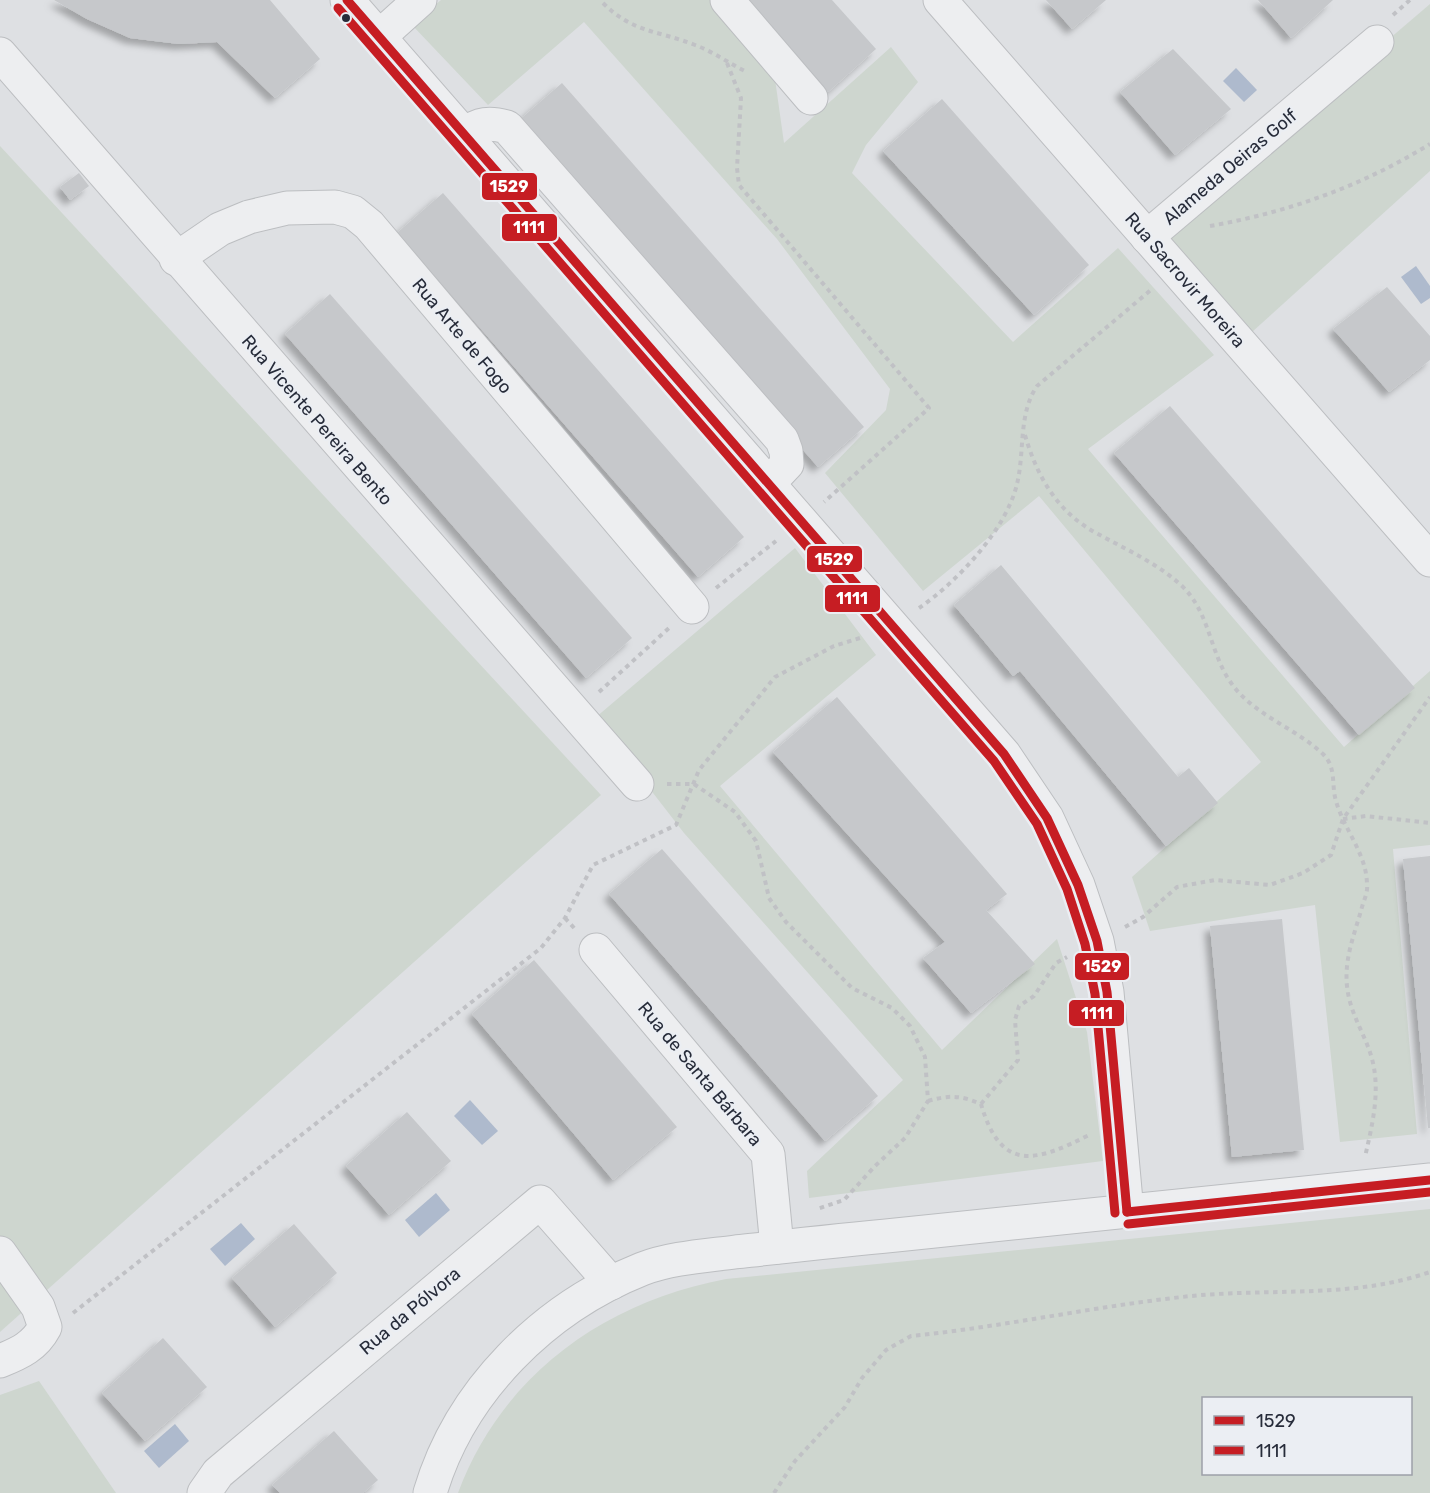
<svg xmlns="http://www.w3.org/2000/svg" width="1430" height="1493" viewBox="0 0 1430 1493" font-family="Rubik,sans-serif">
  <defs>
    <filter id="shadow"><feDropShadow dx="-5.5" dy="5.5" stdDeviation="3" flood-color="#0004"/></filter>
  </defs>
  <rect width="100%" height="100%" fill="#dee0e3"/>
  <g fill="#ced6cf" fill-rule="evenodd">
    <path d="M 441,0 L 711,0 L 774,72 L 784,143 L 891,47 L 918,82 L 866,145 L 852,173 L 1013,342 L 1118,248 L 1214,355 L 1088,449 L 1344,747 L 1430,671 L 1430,845 L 1393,849 L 1417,1134 L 1340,1142 L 1315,905 L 1150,931 L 1132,877 L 1261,762 L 1039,496 L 923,591 L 825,473 L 886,410 L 890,389 L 777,239 L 584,22 L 488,105 L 412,25 Z"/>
    <path d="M 1430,4 L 1430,171 L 1252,332 L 1161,234 Z"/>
    <path d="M 0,146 L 601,795 L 0,1332 Z"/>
    <path d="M 795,548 L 876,655 L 720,786 L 942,1050 L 1057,939 L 1087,1032 L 1103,1161 L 809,1198 L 807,1171 L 903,1080 L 684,833 L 595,718 Z"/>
    <path d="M 1430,1209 L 1430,1493 L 458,1493 C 502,1375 604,1302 726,1279 ZM 1204,1398 L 1410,1398 L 1410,1474 L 1204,1474 Z"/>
    <path d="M 39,1381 L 116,1493 L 0,1493 L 0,1395 Z"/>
  </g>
  <g fill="#aebacd">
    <path d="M 1236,68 L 1257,90 L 1244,102 L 1223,81 Z"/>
    <path d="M 1416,266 L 1430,286 L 1430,298 L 1421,304 L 1401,277 Z"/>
    <path d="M 470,1100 L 498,1131 L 482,1145 L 454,1116 Z"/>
    <path d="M 436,1193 L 450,1210 L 419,1237 L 405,1220 Z"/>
    <path d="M 241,1223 L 255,1239 L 225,1266 L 210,1249 Z"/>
    <path d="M 175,1424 L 189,1441 L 159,1468 L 144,1451 Z"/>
  </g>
  <g fill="#c6c8cb" filter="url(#shadow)">
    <path d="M 54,0 L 270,0 L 320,59 L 275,98 L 217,42 L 179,44 L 130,38 L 87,19 Z"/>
    <path d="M 746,0 L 832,0 L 876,49 L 828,92 Z"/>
    <path d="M 1046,0 L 1106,0 L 1072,29 Z"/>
    <path d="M 1258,0 L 1333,0 L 1291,38 Z"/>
    <path d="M 1173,49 L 1231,109 L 1175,155 L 1120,92 Z"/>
    <path d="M 562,83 L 864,427 L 818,467 L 516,123 Z"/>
    <path d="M 942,99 L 1089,265 L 1034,315 L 883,151 Z"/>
    <path d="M 79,173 L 89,186 L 70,200 L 60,187 Z"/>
    <path d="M 443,193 L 744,537 L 698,577 L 397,233 Z"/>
    <path d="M 1387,287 L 1430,336 L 1430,360 L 1389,392 L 1333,329 Z"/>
    <path d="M 330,294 L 632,638 L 586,678 L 285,334 Z"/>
    <path d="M 1170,406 L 1415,688 L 1359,735 L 1114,453 Z"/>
    <path d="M 1001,565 L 1178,777 L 1189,768 L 1218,803 L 1166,846 L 1020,671 L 1013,676 L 954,605 Z"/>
    <path d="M 837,697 L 1007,894 L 986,910 L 1035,964 L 971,1013 L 923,958 L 945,942 L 773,752 Z"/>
    <path d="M 662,849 L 878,1096 L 825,1141 L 609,894 Z"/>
    <path d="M 1430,856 L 1430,1128 L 1428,1128 L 1403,859 Z"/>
    <path d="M 1282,919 L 1304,1150 L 1232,1157 L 1210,926 Z"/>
    <path d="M 534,960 L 677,1127 L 613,1180 L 472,1014 Z"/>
    <path d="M 407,1112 L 451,1161 L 389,1215 L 346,1166 Z"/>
    <path d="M 294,1224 L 337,1273 L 275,1327 L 232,1278 Z"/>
    <path d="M 163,1338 L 207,1387 L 145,1441 L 102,1393 Z"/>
    <path d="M 334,1431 L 378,1480 L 363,1493 L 280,1493 L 272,1485 Z"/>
  </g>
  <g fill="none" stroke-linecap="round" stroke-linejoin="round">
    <defs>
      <g id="minor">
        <path d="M 347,0 L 1004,754 L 1047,818 L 1078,885 L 1097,941 L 1107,992 L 1127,1212"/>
        <path d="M 727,0 L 811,98"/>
        <path d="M 940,0 L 1430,560"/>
        <path d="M 379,37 L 420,0"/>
        <path d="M 0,54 L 637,784"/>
        <path d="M 465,134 C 479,123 490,122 507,127 L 782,440 L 786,451 L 787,464 L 769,483"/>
        <path d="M 1147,237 L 1377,42"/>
        <path d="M 176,259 L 220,229 L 249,217 L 287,208 L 335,207 L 353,212 L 369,225 L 692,607"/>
        <path d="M 596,950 L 768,1154 L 777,1247"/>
        <path d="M 0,1253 L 38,1307 L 45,1327 C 35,1346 20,1353 0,1361"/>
        <path d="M 204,1493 L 218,1473 L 540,1202 L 611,1283"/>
        <path d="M 430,1493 C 460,1391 544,1308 642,1269 C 671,1258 704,1256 735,1252 C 789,1246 842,1240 896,1235 C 1074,1217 1252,1199 1430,1180"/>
      </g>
    </defs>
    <use href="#minor" stroke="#bcbec1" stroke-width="35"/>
    <g stroke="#c0c1c5" stroke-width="4" stroke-dasharray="4.5 4.5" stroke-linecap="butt">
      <path d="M 603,3 C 633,33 657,30 695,45 C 712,51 728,63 745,71"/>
      <path d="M 1393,15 L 1410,0"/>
      <path d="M 727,63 L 741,98 L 737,168 L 739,185 L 929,408 L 824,502"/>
      <path d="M 1210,226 C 1289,212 1362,186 1430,144"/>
      <path d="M 1025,435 C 1037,477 1058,513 1098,534 C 1127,550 1157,563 1182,586 C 1208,611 1209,645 1226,675 C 1248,714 1292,725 1323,754 C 1337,768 1331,785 1336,801 C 1344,830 1367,854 1367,885 C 1368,892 1364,900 1362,907 C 1355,933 1344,958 1347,986 C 1350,1016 1367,1036 1373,1063 C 1380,1094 1372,1126 1365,1157"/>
      <path d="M 716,588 L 776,541"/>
      <path d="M 919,608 C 957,582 1006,530 1017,484 C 1025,451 1018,414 1037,386 L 1152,289"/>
      <path d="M 599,692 L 669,628"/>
      <path d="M 667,784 L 694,784 L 735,812 L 756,841 L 769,898 L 786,922 L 852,988 L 892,1008 L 910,1026 L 925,1057 L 928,1101 L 905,1138 L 875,1166 L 844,1200 L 817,1209"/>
      <path d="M 1343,819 L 1366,816 L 1430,823"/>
      <path d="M 565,918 L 575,929"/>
      <path d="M 1125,927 L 1143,917 L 1177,887 L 1215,880 L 1270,885 L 1303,873 L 1331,855 L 1343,819 L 1430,697"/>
      <path d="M 928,1101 C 949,1095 960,1095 981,1104 C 1001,1173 1036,1162 1089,1135"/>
      <path d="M 981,1104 L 1018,1060 L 1015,1020 L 1019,1006 L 1034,996 L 1056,963 L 1067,957"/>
      <path d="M 73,1313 L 541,948 L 565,918 L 593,865 L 676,825 L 699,770 L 775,677 L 834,646 L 860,638"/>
      <path d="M 774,1493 L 795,1461 L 845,1407 L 862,1378 L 886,1350 L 911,1336 C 1002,1327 1091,1307 1182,1297 C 1266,1287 1349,1300 1430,1272"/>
    </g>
    <use href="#minor" stroke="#edeef0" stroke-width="33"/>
    <defs>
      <g id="bus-1">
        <path d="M 347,0 L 1004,754 L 1047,818 L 1078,885 L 1097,941 L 1107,992 L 1127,1212"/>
        <path d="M 1127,1212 L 1430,1180"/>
      </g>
      <g id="bus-2">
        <path d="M 338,8 L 994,761 L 1037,824 L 1067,889 L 1085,944 L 1095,994 L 1115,1213"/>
        <path d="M 1128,1224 L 1430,1192"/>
      </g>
    </defs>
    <use href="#bus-1" stroke="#ebeef3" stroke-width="14"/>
    <use href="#bus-2" stroke="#ebeef3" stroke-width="14"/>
    <use href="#bus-1" stroke="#c61d23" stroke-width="9"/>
    <use href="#bus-2" stroke="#c61d23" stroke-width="9"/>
  </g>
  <circle fill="#272c3a" stroke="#ebeef3" stroke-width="2" cx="346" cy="18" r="5"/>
  <g text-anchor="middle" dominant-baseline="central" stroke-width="4.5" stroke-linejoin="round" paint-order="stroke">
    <g font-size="18" fill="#272c3a" stroke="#ebeef3">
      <text transform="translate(1230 167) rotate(-40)">Alameda Oeiras Golf</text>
      <text transform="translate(1185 280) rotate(49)">Rua Sacrovir Moreira</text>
      <text transform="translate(462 336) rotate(50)">Rua Arte de Fogo</text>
      <text transform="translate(317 420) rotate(49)">Rua Vicente Pereira Bento</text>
      <text transform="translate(700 1074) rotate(50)">Rua de Santa Bárbara</text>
      <text transform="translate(410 1311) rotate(-40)">Rua da Pólvora</text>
    </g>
  </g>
  <g stroke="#ebeef3" stroke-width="2">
    <rect x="481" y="172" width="57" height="29" rx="6" fill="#c61d23"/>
    <rect x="501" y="213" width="57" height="29" rx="6" fill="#c61d23"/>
    <rect x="806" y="545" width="57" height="28" rx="6" fill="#c61d23"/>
    <rect x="824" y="584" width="57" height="29" rx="6" fill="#c61d23"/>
    <rect x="1074" y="952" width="56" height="29" rx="6" fill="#c61d23"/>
    <rect x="1068" y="999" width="57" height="28" rx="6" fill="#c61d23"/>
  </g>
  <g font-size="16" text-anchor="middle" font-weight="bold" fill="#fff">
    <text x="509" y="192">1529</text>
    <text x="529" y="233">1111</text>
    <text x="834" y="565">1529</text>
    <text x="852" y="604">1111</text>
    <text x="1102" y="972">1529</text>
    <text x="1097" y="1019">1111</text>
  </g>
  <rect x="1202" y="1397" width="210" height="78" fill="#ebeef3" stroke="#9da0a9" stroke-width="1.5"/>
  <rect x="1214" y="1416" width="30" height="9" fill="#c61d23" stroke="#9da0a9" stroke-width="1.5"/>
  <text x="1256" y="1427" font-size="18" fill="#272c3a">1529</text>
  <rect x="1214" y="1446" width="30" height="9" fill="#c61d23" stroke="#9da0a9" stroke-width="1.5"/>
  <text x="1256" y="1457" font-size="18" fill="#272c3a">1111</text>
</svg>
